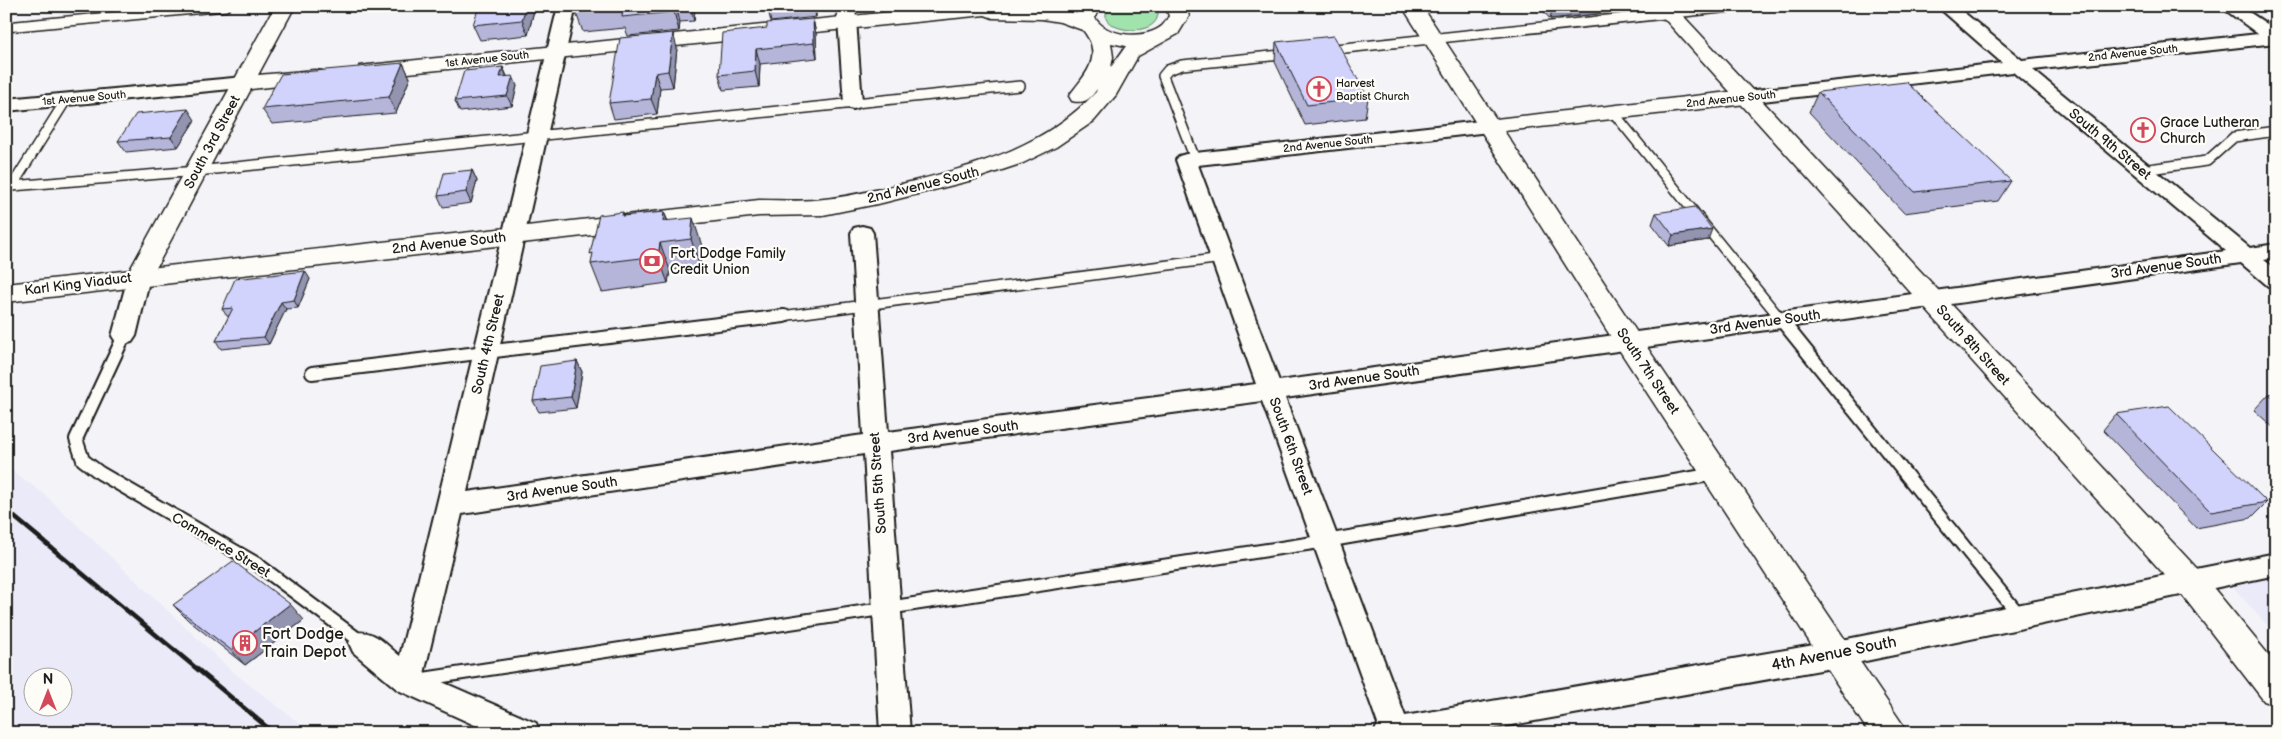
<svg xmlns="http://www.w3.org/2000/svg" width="2282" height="739" viewBox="0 0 2282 739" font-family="'Balsamiq Sans',sans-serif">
  <rect width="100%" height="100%" fill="#f4f4f8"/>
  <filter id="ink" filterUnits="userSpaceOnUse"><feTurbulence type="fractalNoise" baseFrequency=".02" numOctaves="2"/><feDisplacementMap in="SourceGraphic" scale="10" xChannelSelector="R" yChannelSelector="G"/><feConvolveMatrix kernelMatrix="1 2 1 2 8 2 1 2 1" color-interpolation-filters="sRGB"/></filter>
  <g filter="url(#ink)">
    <g fill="#eaeaf9" fill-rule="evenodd">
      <path d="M 6,466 L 43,493 L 233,672 L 312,733 L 6,733 ZM 32,676 L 62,676 L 62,706 L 32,706 Z"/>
      <path d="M 2276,576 L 2276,635 L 2233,587 Z"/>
    </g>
    <path fill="#a1e3ac" stroke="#5e8064" d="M 1112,6 L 1152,6 L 1158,13 C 1158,35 1115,34 1106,19 L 1106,12 Z"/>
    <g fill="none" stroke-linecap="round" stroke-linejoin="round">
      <defs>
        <g id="service-far1">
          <path d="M 6,27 L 226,6"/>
          <path d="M 1326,50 L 1740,6"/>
          <path d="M 66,100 L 12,186 L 197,171 L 1020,86"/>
          <path d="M 1613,112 L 1779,317"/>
          <path d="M 1195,159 L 1163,76 L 1168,70 L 1182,65 L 1291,54"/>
          <path d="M 2142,170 L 2207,161 L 2234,137 L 2276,131"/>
          <path d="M 774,317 L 1222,258"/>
        </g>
        <g id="service">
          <path d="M 1778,316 L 2020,616"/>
          <path d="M 124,336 L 76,439 L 83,460 L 100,473 L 257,564 L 363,643"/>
          <path d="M 312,373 L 784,316"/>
          <path d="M 417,680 L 1326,541 L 1715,474"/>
        </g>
        <g id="minor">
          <path d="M 558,6 L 576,6 L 467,492 L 863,435 L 851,233 L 854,228 L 862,226 L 870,228 L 873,233 L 888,432 L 1256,384 L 1176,160 L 1179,156 L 1186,154 L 1489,120 L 1496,122 L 1499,126 L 1496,130 L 1489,132 L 1198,165 L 1279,381 L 2226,251 L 2013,72 L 1746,103 L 1739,101 L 1737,97 L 1739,93 L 1746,91 L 2002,63 L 1937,6 L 1956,6 L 2022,60 L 2258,34 L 2220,6 L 2240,6 L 2276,30 L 2276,43 L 2033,70 L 2250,248 L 2276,244 L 2276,258 L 2264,260 L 2276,269 L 2276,288 L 2268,286 L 2241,263 L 1285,398 L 1405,716 L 1837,641 L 2276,553 L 2276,575 L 1837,667 L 1468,733 L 1374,733 L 1378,724 L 1262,401 L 889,451 L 910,733 L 880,733 L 864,454 L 462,514 L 424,674 L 536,723 L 540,733 L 492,733 L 398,690 L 353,652 L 349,643 L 353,634 C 372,627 385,644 400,656 Z"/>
          <path d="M 837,6 L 855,6 L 862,103 L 860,107 L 853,109 L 846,107 L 844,103 Z"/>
          <path d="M 244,77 L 251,79 L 253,83 L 251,87 L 6,111 L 6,99 Z"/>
          <path d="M 139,270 L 147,272 L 150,277 L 136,336 L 132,342 L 124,344 L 116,342 L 112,336 L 128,277 L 131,272 Z"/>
        </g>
        <path id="tertiary" d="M 1402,6 L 1422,6 L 1496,119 L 1746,90 L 1754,92 L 1757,97 L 1754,102 L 1746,104 L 1504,131 L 1638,334 L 1901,722 L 1906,733 L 1869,733 L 1618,348 Z"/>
        <g id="secondary">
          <path d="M 275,6 L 295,6 L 258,75 L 315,70 L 323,71 L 326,76 L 323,81 L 315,82 L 251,89 L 148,283 L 139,286 L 130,283 L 126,277 Z"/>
          <path d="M 950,6 C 980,6 1081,1 1098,26 L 1095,30 L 1088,32 L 1060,22 L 1042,19 L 993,18 L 985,15 L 368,77 L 360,76 L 357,71 L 360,66 L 368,65 Z"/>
        </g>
        <g id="primary">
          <path d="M 1079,6 L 1099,6 L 1095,18 C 1107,37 1145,40 1162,26 C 1165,23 1167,19 1169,16 L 1165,6 L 1185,6 L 1189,16 L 1178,34 L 1138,56 L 1116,95 L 1094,121 L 1056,147 L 1023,163 L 969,181 L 882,203 L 823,215 L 759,216 L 6,302 L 6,284 L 759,200 C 780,200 803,202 824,199 C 854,196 884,188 914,181 C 982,164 1047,145 1096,92 L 1097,89 C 1090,99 1085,104 1072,101 L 1069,96 C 1081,79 1099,64 1090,41 C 1086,33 1079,25 1075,18 ZM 1111,43 L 1126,46 L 1111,67 L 1113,57 Z"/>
          <path d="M 1653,6 L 1674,6 L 2202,574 L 2276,664 L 2276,705 L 2264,701 L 2180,592 Z"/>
        </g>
      </defs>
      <use href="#service-far1" stroke="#1c1c1c" stroke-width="12"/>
      <use href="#service" stroke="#1c1c1c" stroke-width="16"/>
      <use href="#minor" stroke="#1c1c1c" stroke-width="4"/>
      <use href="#tertiary" stroke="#1c1c1c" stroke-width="3"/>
      <use href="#secondary" stroke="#1c1c1c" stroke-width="3"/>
      <use href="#primary" stroke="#1c1c1c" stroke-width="3"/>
      <use href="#service-far1" stroke="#fdfcf7" stroke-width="9"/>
      <use href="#service" stroke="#fdfcf7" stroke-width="12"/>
      <use href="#minor" fill="#fdfcf7" fill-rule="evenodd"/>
      <use href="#tertiary" fill="#fdfcf7" fill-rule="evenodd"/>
      <use href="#secondary" fill="#fdfcf7" fill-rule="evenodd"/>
      <use href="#primary" fill="#fdfcf7" fill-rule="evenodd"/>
      <path stroke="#1c1c1c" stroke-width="4.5" d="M 6,510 L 274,733"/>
    </g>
    <g fill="#b4b5d9" stroke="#1c1c1c">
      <path d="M 535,6 L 528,35 L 480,40 L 473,25 Z"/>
      <path d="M 577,6 L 695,6 L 694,21 L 680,22 L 679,31 L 628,36 L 625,28 L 583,32 L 576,13 Z"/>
      <path d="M 767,6 L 819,6 L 819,11 L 816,11 L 816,17 L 771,22 Z"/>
      <path d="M 1539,6 L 1617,6 L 1615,12 L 1550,19 Z"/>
      <path d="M 813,19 L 816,34 L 817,58 L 760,64 L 759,87 L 723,90 L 719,75 L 767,28 Z"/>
      <path d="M 1276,42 L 1368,98 L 1365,118 L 1305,125 L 1275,62 Z"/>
      <path d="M 677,48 L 673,87 L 660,88 L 657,114 L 614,119 L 609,103 Z"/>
      <path d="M 403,63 L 410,78 L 396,113 L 272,124 L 262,109 Z"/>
      <path d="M 503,67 L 507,76 L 517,86 L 512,106 L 460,112 L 455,101 Z"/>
      <path d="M 1818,92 L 2011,181 L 1998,201 L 1904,213 L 1809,112 Z"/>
      <path d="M 195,120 L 178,147 L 126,152 L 118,141 Z"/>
      <path d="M 472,170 L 477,181 L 471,203 L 443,207 L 438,196 Z"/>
      <path d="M 623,212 L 624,216 L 664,212 L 668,221 L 702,246 L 700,267 L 670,270 L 668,283 L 602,292 L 591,264 Z"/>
      <path d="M 1656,213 L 1708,240 L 1669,246 L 1652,224 Z"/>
      <path d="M 310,279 L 298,308 L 286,309 L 269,344 L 221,349 L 216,341 L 229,316 L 227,316 L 222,309 Z"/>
      <path d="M 577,361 L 582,372 L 576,408 L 539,412 L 533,401 Z"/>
      <path d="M 2276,393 L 2276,430 L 2254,410 L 2269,394 Z"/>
      <path d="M 2116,414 L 2267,502 L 2251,518 L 2196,528 L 2103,430 Z"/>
      <path d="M 173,605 L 304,620 L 245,665 L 188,620 Z"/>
    </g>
    <g fill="#9294b0" stroke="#1c1c1c">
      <path d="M 526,6 L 535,6 L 528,35 L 522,20 Z"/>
      <path d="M 674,6 L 676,6 L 680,22 L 679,31 L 674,12 Z"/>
      <path d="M 690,6 L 695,6 L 694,21 Z"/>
      <path d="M 814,6 L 815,6 L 816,17 Z"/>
      <path d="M 1553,6 L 1617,6 L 1615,12 L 1550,19 Z"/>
      <path d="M 813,19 L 816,34 L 817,58 L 814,43 Z"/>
      <path d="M 673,33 L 677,48 L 673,87 L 668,71 Z"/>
      <path d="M 756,49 L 760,64 L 759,87 L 755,71 Z"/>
      <path d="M 403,63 L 410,78 L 396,113 L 389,97 Z"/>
      <path d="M 503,67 L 507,78 L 500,77 Z"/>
      <path d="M 655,73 L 660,88 L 657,114 L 651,99 Z"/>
      <path d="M 513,76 L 517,86 L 512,106 L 507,96 Z"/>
      <path d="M 188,109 L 195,120 L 178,147 L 171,137 Z"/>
      <path d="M 472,170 L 477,181 L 471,203 L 466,192 Z"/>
      <path d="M 664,212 L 674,239 L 663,221 Z"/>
      <path d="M 693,218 L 702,246 L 700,267 L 691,239 Z"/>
      <path d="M 1712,229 L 1708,240 L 1669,246 L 1673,235 Z"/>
      <path d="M 660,243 L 670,270 L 668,283 L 658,256 Z"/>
      <path d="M 305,271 L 310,279 L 298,308 L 294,300 Z"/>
      <path d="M 281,302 L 286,309 L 269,344 L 264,337 Z"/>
      <path d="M 577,361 L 582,372 L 576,408 L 571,397 Z"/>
      <path d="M 290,604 L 304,620 L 245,665 L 231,650 Z"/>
    </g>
    <g fill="#d1d3fc" stroke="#1c1c1c">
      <path d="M 479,6 L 526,6 L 522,20 L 473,25 Z"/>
      <path d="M 577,6 L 674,6 L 674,12 L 622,17 L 623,8 L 576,13 Z"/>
      <path d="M 813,19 L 814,43 L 756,49 L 755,71 L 719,75 L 722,33 L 767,28 L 767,23 Z"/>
      <path d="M 673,33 L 668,71 L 655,73 L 651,99 L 609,103 L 620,38 Z"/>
      <path d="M 1334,36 L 1368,98 L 1307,105 L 1276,42 Z"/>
      <path d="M 403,63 L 389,97 L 262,109 L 281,74 Z"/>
      <path d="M 503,67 L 500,77 L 513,76 L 507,96 L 455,101 L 464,71 Z"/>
      <path d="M 1906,82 L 2011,181 L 1915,192 L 1818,92 Z"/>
      <path d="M 188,109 L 171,137 L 118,141 L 136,114 Z"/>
      <path d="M 472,170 L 466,192 L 438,196 L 444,173 Z"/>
      <path d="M 1695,207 L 1712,229 L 1673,235 L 1656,213 Z"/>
      <path d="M 623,212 L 622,216 L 664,212 L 663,221 L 693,218 L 691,239 L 660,243 L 658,256 L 591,264 L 593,253 L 590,254 L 599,215 Z"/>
      <path d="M 305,271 L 294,300 L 281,302 L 264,337 L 216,341 L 233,308 L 222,309 L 235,279 Z"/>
      <path d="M 577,361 L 571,397 L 533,401 L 540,366 Z"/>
      <path d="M 2276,393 L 2276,400 L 2269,394 Z"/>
      <path d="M 2169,406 L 2267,502 L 2211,512 L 2116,414 Z"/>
      <path d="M 233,561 L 290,604 L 231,650 L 173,605 Z"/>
    </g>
  </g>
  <defs>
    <symbol id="church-ring" viewBox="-11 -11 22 22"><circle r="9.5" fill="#fdfcf7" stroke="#d1495b" stroke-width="1.5"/><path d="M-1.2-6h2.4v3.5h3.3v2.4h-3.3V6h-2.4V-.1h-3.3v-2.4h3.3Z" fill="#d1495b"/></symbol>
    <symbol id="bank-ring" viewBox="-11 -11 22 22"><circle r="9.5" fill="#fdfcf7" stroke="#d1495b" stroke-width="1.5"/><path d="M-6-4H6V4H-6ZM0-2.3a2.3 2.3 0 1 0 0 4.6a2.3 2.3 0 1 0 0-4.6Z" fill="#d1495b"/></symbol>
    <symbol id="building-ring" viewBox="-11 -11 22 22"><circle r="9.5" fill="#fdfcf7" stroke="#d1495b" stroke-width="1.5"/><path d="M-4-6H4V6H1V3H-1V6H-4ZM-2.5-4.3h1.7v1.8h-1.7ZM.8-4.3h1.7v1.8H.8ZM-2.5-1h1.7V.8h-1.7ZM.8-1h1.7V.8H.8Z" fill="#d1495b"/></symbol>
  </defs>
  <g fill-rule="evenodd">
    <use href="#church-ring" x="1305" y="75" width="28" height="28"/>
    <use href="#church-ring" x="2129" y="116" width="28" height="28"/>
    <use href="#bank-ring" x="638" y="247" width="28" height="28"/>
    <use href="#building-ring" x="231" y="629" width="28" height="28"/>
  </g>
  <g text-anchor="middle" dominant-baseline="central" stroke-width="4.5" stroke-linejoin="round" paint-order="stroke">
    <g font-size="11" fill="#1c1c1c" stroke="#fdfcf7">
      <text transform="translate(2133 53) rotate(-6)">2nd Avenue South</text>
      <text transform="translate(487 59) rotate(-6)">1st Avenue South</text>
      <text transform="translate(84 98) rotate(-5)">1st Avenue South</text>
      <text transform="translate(1731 99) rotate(-6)">2nd Avenue South</text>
      <text transform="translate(1328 144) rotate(-6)">2nd Avenue South</text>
    </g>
    <g font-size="11" fill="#1c1c1c" stroke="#fdfcf7" text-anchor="start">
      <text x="1336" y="83">Harvest<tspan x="1336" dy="13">Baptist Church</tspan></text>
    </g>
    <g font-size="14" fill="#1c1c1c" stroke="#fdfcf7" text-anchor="start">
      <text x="2160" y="122">Grace Lutheran<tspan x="2160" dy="16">Church</tspan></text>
      <text x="670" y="253">Fort Dodge Family<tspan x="670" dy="16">Credit Union</tspan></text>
    </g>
    <g font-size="14" fill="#1c1c1c" stroke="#fdfcf7">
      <text transform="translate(212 142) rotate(-62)">South 3rd Street</text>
      <text transform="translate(2110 144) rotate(40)">South 9th Street</text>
      <text transform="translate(923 185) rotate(-14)">2nd Avenue South</text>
      <text transform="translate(449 243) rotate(-6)">2nd Avenue South</text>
      <text transform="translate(2166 266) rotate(-8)">3rd Avenue South</text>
      <text transform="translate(78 284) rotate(-7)">Karl King Viaduct</text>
      <text transform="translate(1765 322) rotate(-8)">3rd Avenue South</text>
      <text transform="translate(488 344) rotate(-77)">South 4th Street</text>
      <text transform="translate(1973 345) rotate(48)">South 8th Street</text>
      <text transform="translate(1648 371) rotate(56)">South 7th Street</text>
      <text transform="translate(1364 378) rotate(-8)">3rd Avenue South</text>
      <text transform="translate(963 432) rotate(-7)">3rd Avenue South</text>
      <text transform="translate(1291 446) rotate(70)">South 6th Street</text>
      <text transform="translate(878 483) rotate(-94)">South 5th Street</text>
      <text transform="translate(562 489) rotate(-8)">3rd Avenue South</text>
      <text transform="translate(221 545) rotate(31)">Commerce Street</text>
    </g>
    <g font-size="16" fill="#1c1c1c" stroke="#fdfcf7" text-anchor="start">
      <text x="262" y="634">Fort Dodge<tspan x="262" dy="18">Train Depot</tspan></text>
    </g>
    <g font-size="16" fill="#1c1c1c" stroke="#fdfcf7">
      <text transform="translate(1834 654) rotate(-11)">4th Avenue South</text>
    </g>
  </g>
  <rect width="2282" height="739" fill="none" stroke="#fdfcf7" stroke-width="25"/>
  <rect x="12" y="12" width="2257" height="714" fill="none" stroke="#1c1c1c" stroke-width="2" filter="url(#ink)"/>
  <g transform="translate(48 692)"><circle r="24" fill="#fdfcf7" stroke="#a3a29f"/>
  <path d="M0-4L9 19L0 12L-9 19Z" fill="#d1495b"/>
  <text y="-8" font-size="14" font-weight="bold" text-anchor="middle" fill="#1c1c1c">N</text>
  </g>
</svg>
